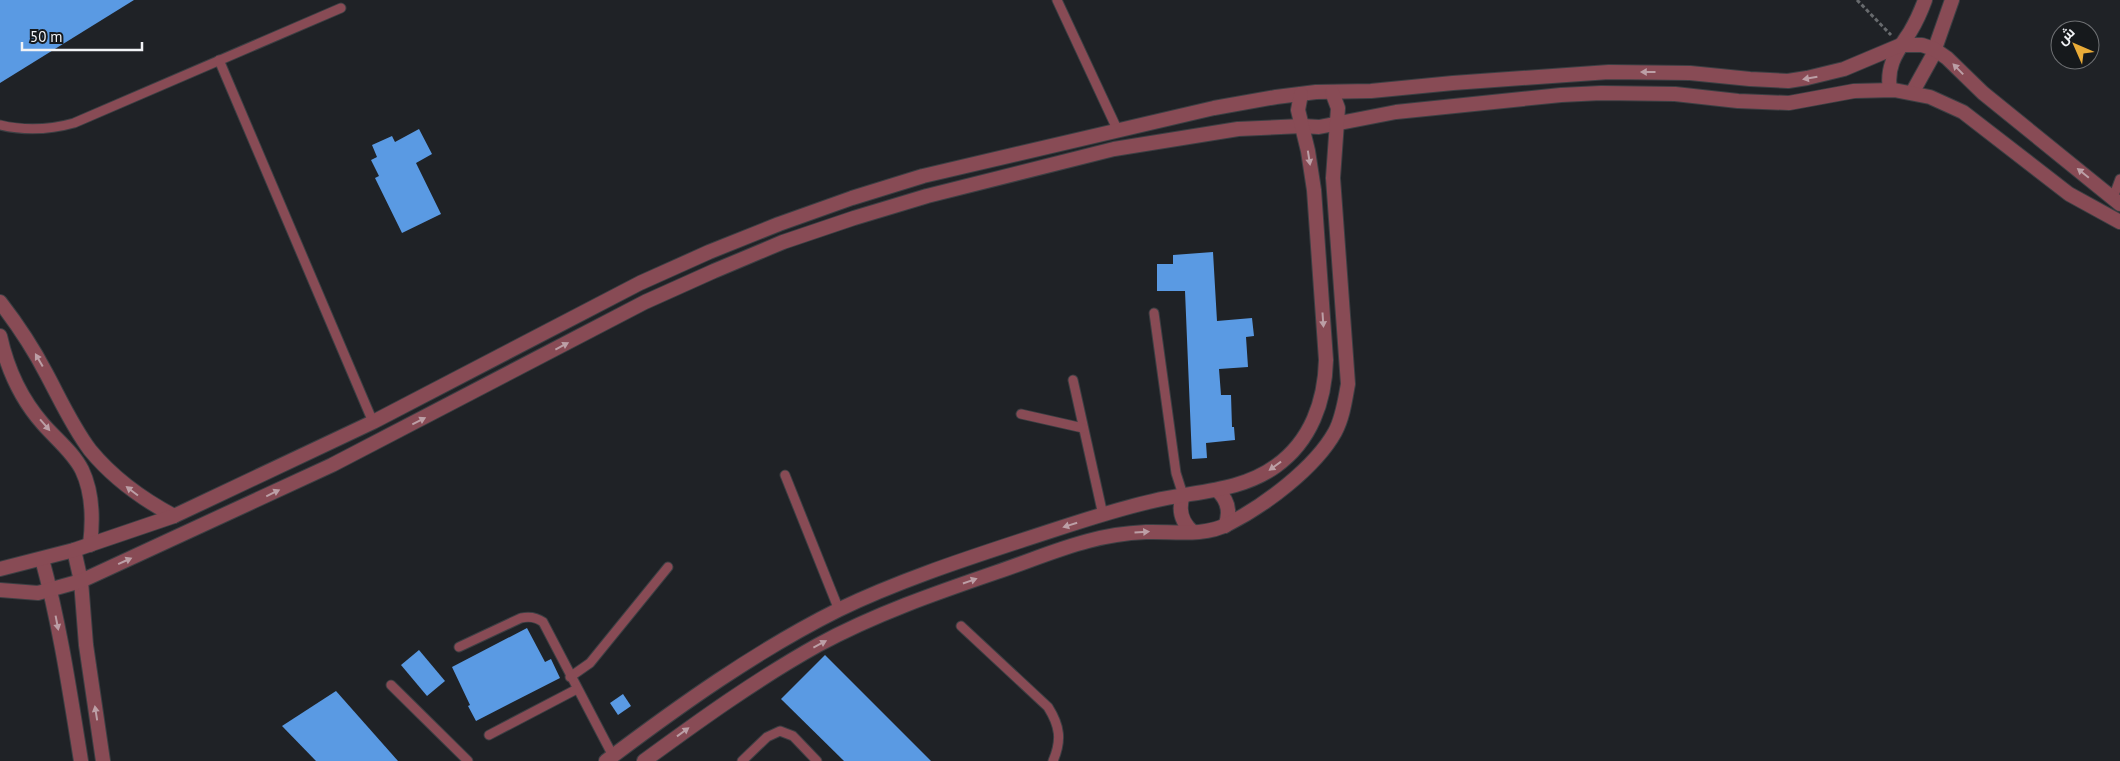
<svg xmlns="http://www.w3.org/2000/svg" width="2120" height="761" viewBox="0 0 2120 761" font-family="'PT Sans',Cairo,sans-serif">
  <rect width="100%" height="100%" fill="#1f2226"/>
  <g fill="#5a9ae3">
    <path d="M 0,0 L 134,0 L 0,83 Z"/>
    <path d="M 419,129 L 432,154 L 416,163 L 441,214 L 402,233 L 375,178 L 379,176 L 371,160 L 377,157 L 372,145 L 392,136 L 395,142 Z"/>
    <path d="M 1213,252 L 1217,321 L 1252,318 L 1254,336 L 1246,337 L 1248,367 L 1219,369 L 1221,395 L 1231,395 L 1232,427 L 1234,427 L 1235,440 L 1206,443 L 1207,458 L 1192,459 L 1185,291 L 1157,291 L 1157,264 L 1173,264 L 1173,255 Z"/>
    <path d="M 527,628 L 545,662 L 551,659 L 560,678 L 476,721 L 468,706 L 470,705 L 452,667 Z"/>
    <path d="M 419,650 L 445,681 L 427,696 L 401,665 Z"/>
    <path d="M 825,655 L 931,761 L 844,761 L 781,699 Z"/>
    <path d="M 336,691 L 398,761 L 316,761 L 282,726 Z"/>
    <path d="M 623,694 L 631,706 L 618,715 L 610,703 Z"/>
  </g>
  <g fill="none" stroke-linecap="round" stroke-linejoin="round">
    <defs>
      <g id="service">
        <path d="M 1057,0 L 1118,131"/>
        <path d="M 219,60 L 373,422"/>
        <path d="M 0,125 C 25,131 49,130 74,123 L 341,8"/>
        <path d="M 2113,198 L 2120,179"/>
        <path d="M 1154,313 L 1176,473 L 1183,495"/>
        <path d="M 1073,380 L 1103,515"/>
        <path d="M 1021,414 L 1083,428"/>
        <path d="M 785,475 L 839,610"/>
        <path d="M 961,626 L 1048,707 C 1060,726 1062,740 1053,761"/>
        <path d="M 459,647 L 521,618 C 530,616 536,617 543,622 L 613,756"/>
        <path d="M 570,677 L 590,663 L 668,567"/>
        <path d="M 391,685 L 468,761"/>
        <path d="M 489,735 L 577,689"/>
        <path d="M 742,761 L 767,737 L 780,731 L 793,736 L 817,761"/>
      </g>
      <g id="minor">
        <path d="M 1890,90 C 1886,65 1897,52 1910,32 C 1916,22 1921,11 1925,0"/>
        <path d="M 1912,93 L 1932,57 L 1952,0"/>
        <path d="M 0,302 C 17,324 33,348 46,373 C 60,399 72,426 90,450 C 113,478 142,499 174,516"/>
        <path d="M 0,336 C 7,368 21,399 43,424 C 56,439 73,452 82,470 C 93,493 93,521 90,545"/>
        <path d="M 1217,490 C 1228,500 1231,512 1225,526"/>
        <path d="M 1183,495 C 1178,510 1181,522 1193,532"/>
        <path d="M 74,550 L 81,581 L 86,645 L 103,761"/>
        <path d="M 42,559 C 60,625 70,693 81,761"/>
        <path d="M 0,569 L 74,550 L 174,516 L 373,422 L 640,283 L 709,252 L 779,224 L 852,198 L 923,176 L 1214,108 L 1276,97 L 1316,92 L 1371,91 L 1453,83 L 1609,72 L 1690,73 L 1750,79 L 1788,81 L 1807,78 L 1844,69 L 1901,45 L 1922,45 L 1934,49 L 1947,58 L 1983,93 L 2120,204"/>
        <path d="M 0,590 L 38,593 L 81,581 L 332,465 L 645,302 L 714,271 L 783,242 L 854,218 L 927,196 L 1114,149 L 1238,129 L 1302,126 L 1319,127 L 1396,112 L 1561,95 L 1601,93 L 1675,94 L 1738,101 L 1789,103 L 1854,91 L 1894,90 L 1930,97 L 1963,112 L 2069,194 L 2120,222"/>
        <path d="M 606,761 C 679,706 756,651 838,610 C 896,582 959,561 1020,541 C 1064,527 1108,511 1153,501 C 1195,491 1240,492 1276,466 C 1311,441 1325,401 1326,360 L 1314,190 L 1308,151 L 1298,110 L 1301,94"/>
        <path d="M 644,761 C 700,720 757,679 818,645 C 875,614 936,593 997,572 C 1027,562 1057,549 1088,541 C 1106,536 1126,533 1146,532 C 1172,531 1204,537 1228,524 C 1264,506 1315,468 1335,432 C 1343,417 1345,400 1348,384 L 1333,178 L 1338,108 L 1332,92"/>
      </g>
    </defs>
    <use href="#service" stroke="#3c3f43" stroke-width="11"/>
    <use href="#minor" stroke="#3c3f43" stroke-width="16"/>
    <path stroke="#676a6d" stroke-width="3" stroke-dasharray="4 2.5" stroke-linecap="butt" d="M 1857,0 L 1891,35"/>
    <use href="#service" stroke="#884b55" stroke-width="9"/>
    <use href="#minor" stroke="#884b55" stroke-width="14"/>
  </g>
  <defs><path id="oneway-solid" d="M-6-.8H1V-3.2L6.5 0L1 3.2V.8H-6Z" transform="scale(1.25)"/></defs>
  <g fill="#bc9fa6">
    <use href="#oneway-solid" transform="translate(1958 69) rotate(-134)"/>
    <use href="#oneway-solid" transform="translate(1648 72) rotate(-180)"/>
    <use href="#oneway-solid" transform="translate(1810 78) rotate(170)"/>
    <use href="#oneway-solid" transform="translate(1309 158) rotate(81)"/>
    <use href="#oneway-solid" transform="translate(2083 173) rotate(-141)"/>
    <use href="#oneway-solid" transform="translate(1323 320) rotate(86)"/>
    <use href="#oneway-solid" transform="translate(562 346) rotate(-28)"/>
    <use href="#oneway-solid" transform="translate(39 360) rotate(-120)"/>
    <use href="#oneway-solid" transform="translate(419 421) rotate(-27)"/>
    <use href="#oneway-solid" transform="translate(45 425) rotate(49)"/>
    <use href="#oneway-solid" transform="translate(1275 466) rotate(144)"/>
    <use href="#oneway-solid" transform="translate(132 491) rotate(-143)"/>
    <use href="#oneway-solid" transform="translate(273 493) rotate(-26)"/>
    <use href="#oneway-solid" transform="translate(1070 525) rotate(163)"/>
    <use href="#oneway-solid" transform="translate(1142 532) rotate(-4)"/>
    <use href="#oneway-solid" transform="translate(125 561) rotate(-24)"/>
    <use href="#oneway-solid" transform="translate(970 581) rotate(-19)"/>
    <use href="#oneway-solid" transform="translate(57 623) rotate(79)"/>
    <use href="#oneway-solid" transform="translate(820 644) rotate(-28)"/>
    <use href="#oneway-solid" transform="translate(96 713) rotate(-99)"/>
    <use href="#oneway-solid" transform="translate(683 732) rotate(-36)"/>
  </g>
  <g transform="translate(2075 45) rotate(315)"><circle r="24" fill="#16191c" stroke="#6e7073"/>
  <path d="M0-4L9 19L0 12L-9 19Z" fill="#e9ab38"/>
  <text y="-8" font-size="14" font-weight="bold" text-anchor="middle" fill="#f1f3f6">ش</text>
  </g>
  <path d="M22 42v8h120v-8" fill="none" stroke="#f1f3f6" stroke-width="2.5"/>
  <text x="30" y="42" font-size="15" fill="#f1f3f6" stroke="#16191c" stroke-width="4" paint-order="stroke">50 m</text>
</svg>
